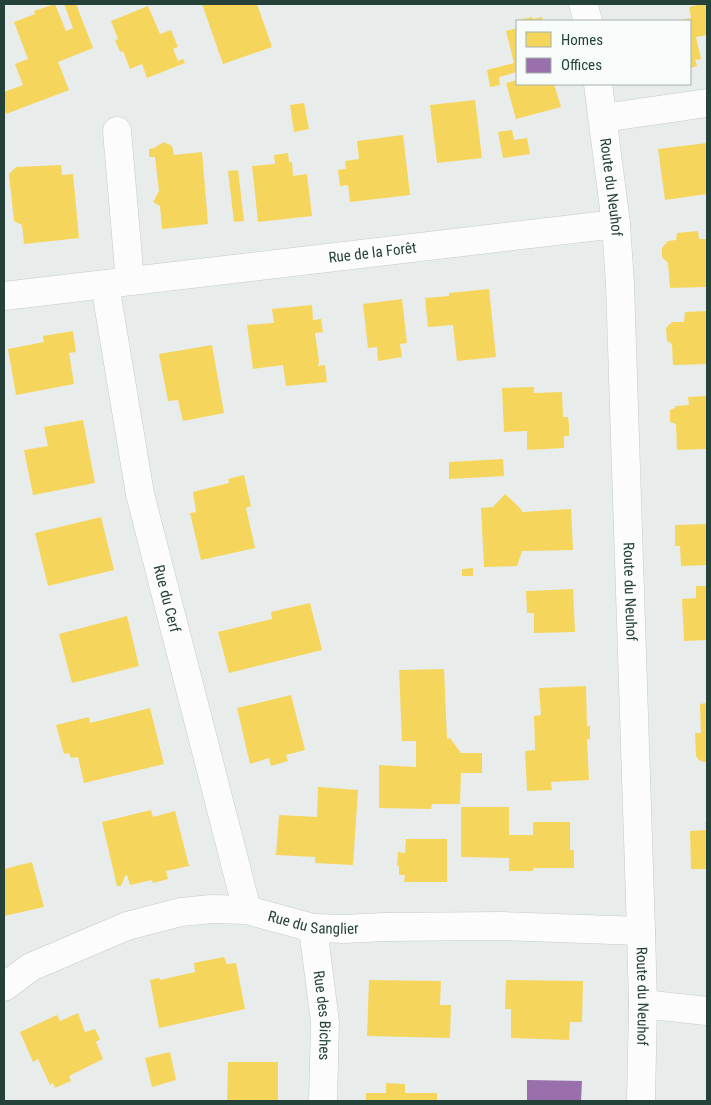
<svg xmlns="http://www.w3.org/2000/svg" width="711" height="1105" viewBox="0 0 711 1105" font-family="'Roboto Condensed',sans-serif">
  <rect width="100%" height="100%" fill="#e8edeb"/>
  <g fill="#f6d55c">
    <path d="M 55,4 L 66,31 L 73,28 L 64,4 L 76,4 L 93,48 L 58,62 L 69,90 L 6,114 L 4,108 L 4,92 L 23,85 L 15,64 L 28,59 L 14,22 L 35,14 L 34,11 Z"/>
    <path d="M 202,4 L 257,4 L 272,47 L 223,64 Z"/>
    <path d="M 701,4 L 707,4 L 707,35 L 696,37 L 701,59 L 695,60 L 697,66 L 690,68 L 690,21 L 681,20 L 691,18 L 689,7 Z"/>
    <path d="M 148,6 L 160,34 L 171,30 L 178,47 L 173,49 L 178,61 L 183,59 L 185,63 L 147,78 L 142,64 L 130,69 L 123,51 L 120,52 L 115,40 L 118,39 L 111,21 Z"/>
    <path d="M 532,17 L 533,19 L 542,17 L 543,21 L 515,21 Z"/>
    <path d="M 517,28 L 517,72 L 499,77 L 500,85 L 490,87 L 487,70 L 514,63 L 506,31 Z"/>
    <path d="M 517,80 L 517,84 L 554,84 L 561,107 L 516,119 L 506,83 Z"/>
    <path d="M 475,100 L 482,158 L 437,163 L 430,105 Z"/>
    <path d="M 304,103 L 309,129 L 294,132 L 290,105 Z"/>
    <path d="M 512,130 L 514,140 L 527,138 L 530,154 L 503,158 L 498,132 Z"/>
    <path d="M 403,135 L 410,195 L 350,202 L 348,185 L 340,186 L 338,170 L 346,169 L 345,161 L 359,159 L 357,141 Z"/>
    <path d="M 164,142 L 172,146 L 174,155 L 202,152 L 208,224 L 162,229 L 160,206 L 153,202 L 159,191 L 155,157 L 149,157 L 149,149 L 154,148 Z"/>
    <path d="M 707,143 L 707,194 L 665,200 L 658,149 Z"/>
    <path d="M 288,153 L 289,162 L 292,162 L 293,176 L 307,174 L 312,216 L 258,222 L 252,166 L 275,164 L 274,155 Z"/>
    <path d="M 61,165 L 62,175 L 73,174 L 79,238 L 24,244 L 22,225 L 14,221 L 9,174 L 16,167 Z"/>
    <path d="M 238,170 L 244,221 L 234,222 L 228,171 Z"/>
    <path d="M 698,231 L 699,239 L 707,239 L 707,287 L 670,288 L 668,263 L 662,257 L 662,248 L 668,241 L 676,240 L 677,233 Z"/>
    <path d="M 489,289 L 496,357 L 457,361 L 453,325 L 428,327 L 425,298 L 449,296 L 449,293 Z"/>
    <path d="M 402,299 L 407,343 L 400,344 L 402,357 L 378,361 L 377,347 L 368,348 L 363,304 Z"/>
    <path d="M 312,305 L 313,320 L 321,319 L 323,332 L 315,333 L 319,361 L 318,366 L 325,365 L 327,382 L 286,386 L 283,365 L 253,369 L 247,325 L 274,323 L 272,309 Z"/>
    <path d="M 707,311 L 707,364 L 673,365 L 672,344 L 667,341 L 666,328 L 672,322 L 684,322 L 685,312 Z"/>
    <path d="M 73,331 L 76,352 L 69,353 L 74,384 L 16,395 L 8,349 L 44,342 L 43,336 Z"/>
    <path d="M 212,345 L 224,413 L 183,421 L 178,400 L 168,401 L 159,354 Z"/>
    <path d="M 534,387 L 534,393 L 562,392 L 563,417 L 568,417 L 569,424 L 569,436 L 564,436 L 564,448 L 527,450 L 527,431 L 504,432 L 502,388 Z"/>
    <path d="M 707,396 L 707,449 L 677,450 L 676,424 L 670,422 L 670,410 L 675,408 L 675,406 L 689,405 L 688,397 Z"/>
    <path d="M 83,420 L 95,483 L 33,495 L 24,450 L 48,446 L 44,427 Z"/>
    <path d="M 503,459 L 504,476 L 449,479 L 449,462 Z"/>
    <path d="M 244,475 L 251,506 L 246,508 L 255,548 L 201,560 L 190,513 L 196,512 L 193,492 L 229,483 L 228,479 Z"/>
    <path d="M 505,494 L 521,509 L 522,512 L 571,509 L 573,550 L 522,551 L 517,566 L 484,567 L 481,508 L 493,507 Z"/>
    <path d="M 101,517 L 114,570 L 48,586 L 35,533 Z"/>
    <path d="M 707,524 L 707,565 L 681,566 L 680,546 L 675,546 L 675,525 Z"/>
    <path d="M 473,568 L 473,576 L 462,576 L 462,569 Z"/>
    <path d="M 696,586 L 707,586 L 707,640 L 684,641 L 682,599 L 696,598 Z"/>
    <path d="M 573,589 L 575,632 L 534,633 L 534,613 L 527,613 L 526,591 Z"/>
    <path d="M 310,603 L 322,650 L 229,673 L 218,632 L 272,619 L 271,612 Z"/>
    <path d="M 127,616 L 139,666 L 72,683 L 59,634 Z"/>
    <path d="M 444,669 L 447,739 L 450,738 L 461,753 L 482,753 L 482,773 L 461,773 L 460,804 L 432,804 L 431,809 L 379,808 L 379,765 L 416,767 L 416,741 L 402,741 L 399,670 Z"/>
    <path d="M 586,686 L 587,726 L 590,726 L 590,739 L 587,739 L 589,780 L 551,782 L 552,790 L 527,791 L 525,751 L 535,750 L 534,716 L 541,715 L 539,688 Z"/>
    <path d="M 291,695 L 305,750 L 286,755 L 288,761 L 271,766 L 269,758 L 250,764 L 237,708 Z"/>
    <path d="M 707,703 L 707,762 L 704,762 L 699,760 L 696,756 L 695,733 L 701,733 L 700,704 Z"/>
    <path d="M 150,708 L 164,764 L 84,783 L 78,757 L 71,758 L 69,753 L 64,754 L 56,725 L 89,717 L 90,723 Z"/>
    <path d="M 318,787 L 358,790 L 353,865 L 315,863 L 315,857 L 276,855 L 279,815 L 317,817 Z"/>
    <path d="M 461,807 L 509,807 L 509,835 L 533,835 L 533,822 L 570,822 L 570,850 L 574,850 L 574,868 L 533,868 L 533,871 L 509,871 L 509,858 L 461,857 Z"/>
    <path d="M 151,810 L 153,817 L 175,811 L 189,866 L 166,871 L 168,879 L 153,883 L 152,880 L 130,885 L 127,875 L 125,876 L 121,886 L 117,886 L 102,822 Z"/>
    <path d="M 705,822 L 707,822 L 707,869 L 691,869 L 690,831 L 706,830 Z"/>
    <path d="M 406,839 L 447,839 L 447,882 L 404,882 L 405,875 L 399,875 L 399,866 L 397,866 L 398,852 L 405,853 Z"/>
    <path d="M 32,862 L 44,907 L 4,916 L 4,869 Z"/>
    <path d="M 224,957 L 227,964 L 236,963 L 245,1009 L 159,1028 L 150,980 L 159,978 L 160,980 L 195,972 L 194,963 Z"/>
    <path d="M 369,980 L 441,981 L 440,1005 L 451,1005 L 450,1038 L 367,1036 Z"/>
    <path d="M 506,980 L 583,981 L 582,1022 L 570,1022 L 569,1040 L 511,1038 L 511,1009 L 505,1009 Z"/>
    <path d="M 78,1013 L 85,1032 L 95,1029 L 100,1039 L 96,1042 L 103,1059 L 69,1076 L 71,1081 L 55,1088 L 53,1083 L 50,1085 L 38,1059 L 33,1062 L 20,1032 L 57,1015 L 60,1021 Z"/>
    <path d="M 170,1052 L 176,1080 L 152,1087 L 145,1058 Z"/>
    <path d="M 228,1062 L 278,1062 L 278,1101 L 227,1101 Z"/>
    <path d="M 386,1083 L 405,1084 L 405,1093 L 437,1093 L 437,1101 L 366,1101 L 366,1093 L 386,1093 Z"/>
  </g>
  <path fill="#9970ab" d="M 527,1080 L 582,1081 L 581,1101 L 527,1101 Z"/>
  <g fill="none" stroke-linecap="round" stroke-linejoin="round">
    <defs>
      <g id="minor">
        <path d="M 583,4 L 588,21"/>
        <path id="s1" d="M 598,84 L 616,224 L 620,284 L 641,931 L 643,1004 L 641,1101"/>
        <path d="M 603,118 L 707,103"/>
        <path d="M 117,131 L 130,281"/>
        <path id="s2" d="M 105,285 L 140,494 L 247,910"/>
        <path id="s3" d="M 4,296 L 616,224"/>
        <path id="s4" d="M 313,928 L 325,1022 L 323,1101"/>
        <path id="s5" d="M 4,987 L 31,967 L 127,926 L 181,912 L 212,909 L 247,910 L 313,928 L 345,929 L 383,927 L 501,926 L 641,931"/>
        <path d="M 643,1004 L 707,1011"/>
      </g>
    </defs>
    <use href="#minor" stroke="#c5cac8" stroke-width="29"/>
    <use href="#minor" stroke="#fcfcfc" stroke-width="28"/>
  </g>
  <g text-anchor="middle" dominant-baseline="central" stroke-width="5" stroke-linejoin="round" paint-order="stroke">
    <g font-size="15" fill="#24423a" stroke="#f7fbf9">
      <text stroke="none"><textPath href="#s1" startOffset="104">Route du Neuhof</textPath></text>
      <text stroke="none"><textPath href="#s3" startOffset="371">Rue de la Forêt</textPath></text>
      <text stroke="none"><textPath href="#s1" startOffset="509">Route du Neuhof</textPath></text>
      <text stroke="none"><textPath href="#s2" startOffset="320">Rue du Cerf</textPath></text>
      <text stroke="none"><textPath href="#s5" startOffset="328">Rue du Sanglier</textPath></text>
      <text stroke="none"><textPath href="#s1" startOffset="914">Route du Neuhof</textPath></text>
      <text stroke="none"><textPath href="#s4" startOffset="88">Rue des Biches</textPath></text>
    </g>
  </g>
  <rect width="711" height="1105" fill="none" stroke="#24423a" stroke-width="10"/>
  <rect x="516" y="20" width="175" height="65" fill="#f7fbf9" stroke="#a3b1ad"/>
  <rect x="526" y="32" width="25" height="15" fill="#f6d55c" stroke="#a3b1ad"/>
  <text x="561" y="45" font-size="15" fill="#24423a">Homes</text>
  <rect x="526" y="58" width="25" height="15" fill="#9970ab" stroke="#a3b1ad"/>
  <text x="561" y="70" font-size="15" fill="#24423a">Offices</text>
</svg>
